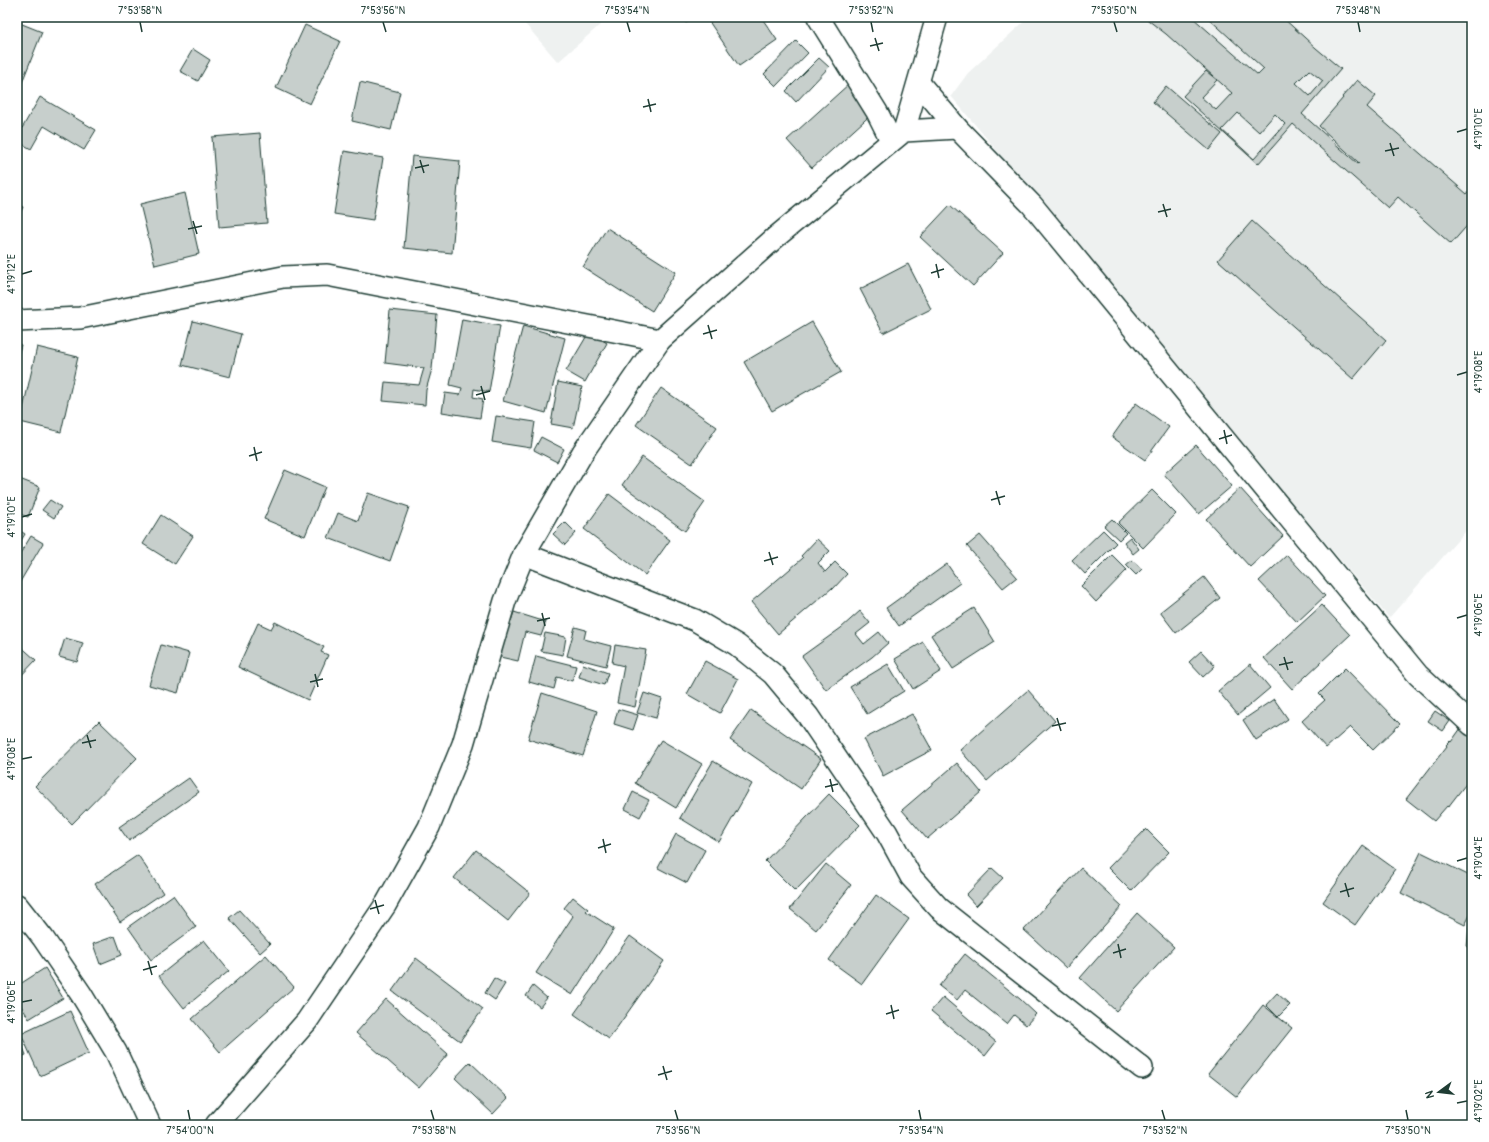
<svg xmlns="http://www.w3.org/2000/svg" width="1489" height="1142" viewBox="0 0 1489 1142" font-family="Pangolin,sans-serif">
  <rect width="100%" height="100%" fill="#fff"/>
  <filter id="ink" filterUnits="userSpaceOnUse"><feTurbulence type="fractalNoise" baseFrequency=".025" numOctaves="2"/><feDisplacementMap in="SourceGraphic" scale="8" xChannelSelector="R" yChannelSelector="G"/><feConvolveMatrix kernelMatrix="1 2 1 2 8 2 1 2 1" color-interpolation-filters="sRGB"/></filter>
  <g filter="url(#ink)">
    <g fill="#eef1f0">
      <path d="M 519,17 L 609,17 L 558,62 Z"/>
      <path d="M 1029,17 L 1472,17 L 1472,524 L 1389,618 L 951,96 L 968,73 Z"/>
    </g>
    <g fill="#c7cfcc" stroke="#1f3d34" fill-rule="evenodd">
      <path d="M 681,17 L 693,17 L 686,23 Z"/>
      <path d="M 706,17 L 761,17 L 777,40 L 739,66 Z"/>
      <path d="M 1144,17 L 1192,17 L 1258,75 L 1264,69 L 1207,17 L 1282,17 L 1316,48 L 1341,69 L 1302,114 L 1358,164 L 1359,163 L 1319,126 L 1343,98 L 1342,97 L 1357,80 L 1376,96 L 1367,107 L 1467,194 L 1472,188 L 1472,220 L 1451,244 L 1398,197 L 1388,208 L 1293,124 L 1258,164 L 1183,96 L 1206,71 L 1217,80 L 1201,97 L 1216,110 L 1232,93 L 1166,34 ZM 1309,70 L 1323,81 L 1310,96 L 1296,83 ZM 1238,113 L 1259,132 L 1275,114 L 1285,124 L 1254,159 L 1222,130 Z"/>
      <path d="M 17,22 L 42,32 L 17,95 Z"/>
      <path d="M 305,25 L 340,41 L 310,104 L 276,88 Z"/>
      <path d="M 796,41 L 808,53 L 776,86 L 764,74 Z"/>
      <path d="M 193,49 L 210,60 L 198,81 L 180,71 Z"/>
      <path d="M 819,58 L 829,67 L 796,102 L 786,91 Z"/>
      <path d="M 360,82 L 400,92 L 391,130 L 352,121 Z"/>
      <path d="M 850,83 L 875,111 L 812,168 L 787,140 Z"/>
      <path d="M 1166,86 L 1222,134 L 1209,150 L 1153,102 Z"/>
      <path d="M 40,97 L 96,130 L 84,150 L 44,126 L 31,149 L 17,141 L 17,137 Z"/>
      <path d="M 260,133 L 267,223 L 219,227 L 212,137 Z"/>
      <path d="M 344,151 L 383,158 L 373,220 L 334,214 Z"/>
      <path d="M 412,156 L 460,161 L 452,253 L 404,248 Z"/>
      <path d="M 185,193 L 199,254 L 155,265 L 140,204 Z"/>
      <path d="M 17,204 L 23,207 L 17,220 Z"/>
      <path d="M 950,205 L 1003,253 L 973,286 L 920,237 Z"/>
      <path d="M 1252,221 L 1386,340 L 1353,379 L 1218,260 Z"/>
      <path d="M 607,228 L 676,272 L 652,311 L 583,267 Z"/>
      <path d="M 908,264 L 931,309 L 883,333 L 860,289 Z"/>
      <path d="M 390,310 L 437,315 L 432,369 L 426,390 L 425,405 L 383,401 L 385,382 L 419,385 L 424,368 L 385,363 Z"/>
      <path d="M 462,319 L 500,326 L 489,392 L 474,389 L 473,397 L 483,399 L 480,418 L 442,412 L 445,393 L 460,395 L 462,388 L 450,385 Z"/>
      <path d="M 193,321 L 241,334 L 230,377 L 182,365 Z"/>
      <path d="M 812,322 L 841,372 L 772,411 L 744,362 Z"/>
      <path d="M 523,326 L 565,338 L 546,413 L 503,401 Z"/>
      <path d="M 589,332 L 607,343 L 585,382 L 566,371 Z"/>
      <path d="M 17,343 L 21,345 L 17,359 Z"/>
      <path d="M 37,347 L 78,357 L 61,432 L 20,422 Z"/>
      <path d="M 558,382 L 582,387 L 573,428 L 551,424 Z"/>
      <path d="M 661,388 L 717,427 L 692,464 L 636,425 Z"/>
      <path d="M 1136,403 L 1169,427 L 1145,460 L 1112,437 Z"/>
      <path d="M 496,416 L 535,422 L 531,448 L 492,442 Z"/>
      <path d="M 541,437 L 564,449 L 557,462 L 534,450 Z"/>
      <path d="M 1196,445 L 1232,486 L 1199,514 L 1164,474 Z"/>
      <path d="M 642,457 L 705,502 L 685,531 L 622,485 Z"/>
      <path d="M 285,470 L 325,487 L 305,536 L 264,519 Z"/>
      <path d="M 17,478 L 40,487 L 28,517 L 17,513 Z"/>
      <path d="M 1240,488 L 1283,536 L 1250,567 L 1206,519 Z"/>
      <path d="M 1152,490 L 1176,514 L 1143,548 L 1118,523 Z"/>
      <path d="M 368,493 L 409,507 L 390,561 L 328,538 L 338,513 L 358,521 Z"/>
      <path d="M 609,494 L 670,540 L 645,575 L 584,529 Z"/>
      <path d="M 50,500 L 61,507 L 54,518 L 42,510 Z"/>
      <path d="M 161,515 L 193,536 L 175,564 L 143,544 Z"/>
      <path d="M 1112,519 L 1126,533 L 1119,540 L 1104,526 Z"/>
      <path d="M 565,522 L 576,533 L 565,545 L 553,534 Z"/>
      <path d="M 17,529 L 25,534 L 17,547 Z"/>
      <path d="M 1103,530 L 1116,543 L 1085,574 L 1072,560 Z"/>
      <path d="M 980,535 L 1017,577 L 1003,588 L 967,546 Z"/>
      <path d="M 31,536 L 43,543 L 17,587 L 17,559 Z"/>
      <path d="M 1130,537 L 1139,549 L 1133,554 L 1124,542 Z"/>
      <path d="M 817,539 L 830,551 L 818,563 L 825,572 L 835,562 L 847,574 L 833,589 L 832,588 L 778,634 L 751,602 L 803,558 L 801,556 Z"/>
      <path d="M 1112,555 L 1127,570 L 1096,602 L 1081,586 Z"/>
      <path d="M 1287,555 L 1325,596 L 1297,622 L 1259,581 Z"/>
      <path d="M 1132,560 L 1142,569 L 1136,575 L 1126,565 Z"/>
      <path d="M 947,564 L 960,583 L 899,626 L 886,608 Z"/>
      <path d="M 1204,577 L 1220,598 L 1176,633 L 1160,612 Z"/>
      <path d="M 1322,605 L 1350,635 L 1292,689 L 1264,658 Z"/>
      <path d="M 974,608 L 995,642 L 953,669 L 931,635 Z"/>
      <path d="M 860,611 L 870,623 L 856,634 L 864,644 L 879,632 L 888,643 L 872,657 L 826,690 L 802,656 L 841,628 Z"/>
      <path d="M 514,612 L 546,622 L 541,636 L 525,632 L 518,661 L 500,657 L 507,626 L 509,627 Z"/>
      <path d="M 275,622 L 324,647 L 321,652 L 328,655 L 308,700 L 238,667 L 258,623 L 271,629 Z"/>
      <path d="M 575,627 L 586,630 L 584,639 L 611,646 L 606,666 L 567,656 Z"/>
      <path d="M 545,633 L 566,637 L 563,655 L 541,651 Z"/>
      <path d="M 65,638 L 83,643 L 77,662 L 59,657 Z"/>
      <path d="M 923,642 L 941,671 L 913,689 L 895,659 Z"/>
      <path d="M 17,643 L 36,660 L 17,680 Z"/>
      <path d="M 161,645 L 189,653 L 178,693 L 149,685 Z"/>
      <path d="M 615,645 L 646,650 L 635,707 L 617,703 L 624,666 L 612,663 Z"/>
      <path d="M 1201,651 L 1215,666 L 1203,677 L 1189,662 Z"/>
      <path d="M 536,656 L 576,666 L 572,681 L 557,677 L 554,689 L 529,682 Z"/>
      <path d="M 705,661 L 738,679 L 720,713 L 687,694 Z"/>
      <path d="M 583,664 L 608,673 L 604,685 L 579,677 Z"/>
      <path d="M 888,664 L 904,691 L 867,714 L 850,687 Z"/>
      <path d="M 1250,664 L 1270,688 L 1238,715 L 1218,691 Z"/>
      <path d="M 1345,668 L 1400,724 L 1373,750 L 1350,727 L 1326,748 L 1302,721 L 1325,700 L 1319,694 Z"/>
      <path d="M 1028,690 L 1055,721 L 987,781 L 960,750 Z"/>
      <path d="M 542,693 L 597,711 L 583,756 L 528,739 Z"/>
      <path d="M 644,693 L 662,699 L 656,718 L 637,713 Z"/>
      <path d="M 1274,699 L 1288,719 L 1256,740 L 1243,720 Z"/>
      <path d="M 618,709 L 638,715 L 633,730 L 614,724 Z"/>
      <path d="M 751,710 L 821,759 L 801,789 L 730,740 Z"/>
      <path d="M 1435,711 L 1450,721 L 1443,731 L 1428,721 Z"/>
      <path d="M 912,714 L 932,750 L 883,776 L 864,739 Z"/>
      <path d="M 99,721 L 137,758 L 72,824 L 35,786 Z"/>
      <path d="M 1461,728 L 1472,737 L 1472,776 L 1448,807 L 1447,806 L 1434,821 L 1406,799 L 1447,746 L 1446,745 L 1450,741 L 1451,742 Z"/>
      <path d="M 661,740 L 702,764 L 676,808 L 635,783 Z"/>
      <path d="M 713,761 L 752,784 L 719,842 L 680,818 Z"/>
      <path d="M 957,763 L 981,792 L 927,839 L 902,810 Z"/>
      <path d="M 189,778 L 199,792 L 129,841 L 119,827 Z"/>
      <path d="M 633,792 L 649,800 L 640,817 L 625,809 Z"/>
      <path d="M 829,794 L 860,825 L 795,891 L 765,861 Z"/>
      <path d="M 1146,829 L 1169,852 L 1131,891 L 1108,868 Z"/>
      <path d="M 676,834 L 705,850 L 687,883 L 658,868 Z"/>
      <path d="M 1363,846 L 1395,869 L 1355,925 L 1323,902 Z"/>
      <path d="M 476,850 L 530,893 L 508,921 L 454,878 Z"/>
      <path d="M 1421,852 L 1472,877 L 1472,911 L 1465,925 L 1401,893 Z"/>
      <path d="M 138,855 L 163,893 L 120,922 L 95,884 Z"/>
      <path d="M 826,864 L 851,885 L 816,930 L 790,909 Z"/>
      <path d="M 992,868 L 1003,878 L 976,906 L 966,895 Z"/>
      <path d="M 1081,868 L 1122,906 L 1066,968 L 1024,930 Z"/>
      <path d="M 173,895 L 196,927 L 151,960 L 128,927 Z"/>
      <path d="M 876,895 L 909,919 L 862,984 L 829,960 Z"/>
      <path d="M 573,897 L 588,909 L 586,911 L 614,929 L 572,995 L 536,973 L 573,916 L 564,908 Z"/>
      <path d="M 239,910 L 270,944 L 260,953 L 229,918 Z"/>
      <path d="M 1137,913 L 1174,947 L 1116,1011 L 1080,978 Z"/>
      <path d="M 1469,926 L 1472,927 L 1472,948 L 1467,947 Z"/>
      <path d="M 115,936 L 122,955 L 100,964 L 93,944 Z"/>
      <path d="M 630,936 L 664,961 L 609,1039 L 574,1014 Z"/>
      <path d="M 204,940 L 229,971 L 184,1008 L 159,976 Z"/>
      <path d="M 965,954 L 1020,999 L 1036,1014 L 1026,1025 L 1014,1015 L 1007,1024 L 965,990 L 957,1000 L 939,986 Z"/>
      <path d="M 266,955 L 294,987 L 220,1052 L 192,1019 Z"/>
      <path d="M 416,958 L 483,1009 L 460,1041 L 392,991 Z"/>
      <path d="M 45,968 L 63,998 L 29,1019 L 17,999 L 17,986 Z"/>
      <path d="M 494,978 L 505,984 L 495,1000 L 485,993 Z"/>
      <path d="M 533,986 L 547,998 L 540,1007 L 526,996 Z"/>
      <path d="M 1277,993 L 1290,1005 L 1278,1017 L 1266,1005 Z"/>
      <path d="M 943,997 L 996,1042 L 985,1056 L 931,1011 Z"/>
      <path d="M 386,999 L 448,1054 L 419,1088 L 356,1033 Z"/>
      <path d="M 1263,1005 L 1292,1028 L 1237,1097 L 1208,1074 Z"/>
      <path d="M 70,1011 L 89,1053 L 40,1076 L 21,1034 Z"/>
      <path d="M 21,1042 L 26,1055 L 17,1058 L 17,1043 Z"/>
      <path d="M 470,1062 L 508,1098 L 493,1114 L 455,1078 Z"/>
    </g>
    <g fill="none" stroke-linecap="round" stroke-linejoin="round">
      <defs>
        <g id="minor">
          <path d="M 818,17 L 877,112 L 891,140"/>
          <path d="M 919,83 L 957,128 L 1032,205 L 1418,675 L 1472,725"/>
          <path d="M 904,131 L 937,17"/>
          <path d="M 17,321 L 80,318 L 283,277 L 327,275 L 660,340"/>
          <path d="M 524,554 L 695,620 L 737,645 L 773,674 L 808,716 L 887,833 L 911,877 L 939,908 L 1142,1068"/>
          <path d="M 17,905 L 43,938 L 81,994 L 116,1052 L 150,1125"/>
          <path d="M 216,1125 L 307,1021 L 386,904 L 429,827 L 463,744 L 505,601 L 524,554 L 583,452 L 660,340 L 776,237 L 904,131 L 957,128"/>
        </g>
      </defs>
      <use href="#minor" stroke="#1f3d34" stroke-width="24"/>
      <use href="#minor" stroke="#fff" stroke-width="21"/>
    </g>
  </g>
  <path fill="none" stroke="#1f3d34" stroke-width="1.5" d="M 140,22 L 142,32M 383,22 L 386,32M 627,22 L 630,32M 871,22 L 873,32M 1114,22 L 1117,32M 1358,22 L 1360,32M 875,38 L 879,51M 870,46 L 883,43M 648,99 L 651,112M 643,107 L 656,104M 1457,132 L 1467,129M 1390,143 L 1394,156M 1385,151 L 1399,148M 420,160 L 424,173M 415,168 L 429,165M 1163,204 L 1167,217M 1158,212 L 1171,209M 193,221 L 197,234M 188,229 L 202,226M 936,264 L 939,278M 931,273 L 944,269M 22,274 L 32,271M 708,325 L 712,339M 703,334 L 717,330M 1457,375 L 1467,372M 481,386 L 485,400M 476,395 L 490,391M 1224,430 L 1227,444M 1219,439 L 1232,435M 254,447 L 257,461M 249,456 L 262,452M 996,491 L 1000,505M 991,500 L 1005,496M 22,517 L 32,514M 769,552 L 773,565M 764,561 L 778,557M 542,613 L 545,626M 1457,618 L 1467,615M 537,621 L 550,618M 1284,657 L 1288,670M 1279,665 L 1293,662M 315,674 L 318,687M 310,682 L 323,679M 1057,718 L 1061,731M 1052,726 L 1066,723M 87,735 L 91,748M 82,743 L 96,740M 22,759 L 32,757M 830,779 L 833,792M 825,787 L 838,784M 603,839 L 606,853M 598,848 L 611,844M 1457,861 L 1467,858M 1345,883 L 1349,897M 1340,892 L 1354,888M 375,900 L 379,914M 370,909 L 384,905M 1118,944 L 1121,958M 1113,953 L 1126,949M 148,961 L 152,975M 143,970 L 157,966M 22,1002 L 32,1000M 891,1005 L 894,1019M 886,1014 L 899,1010M 663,1066 L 667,1080M 658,1075 L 672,1071M 1457,1103 L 1467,1101M 188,1110 L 190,1120M 431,1110 L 434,1120M 675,1110 L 678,1120M 919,1110 L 921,1120M 1162,1110 L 1165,1120M 1406,1110 L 1408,1120"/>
  <rect width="1489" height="1142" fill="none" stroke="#fff" stroke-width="44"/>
  <g transform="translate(1439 1092) rotate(255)" stroke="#ffffff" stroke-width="3" paint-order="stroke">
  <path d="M0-3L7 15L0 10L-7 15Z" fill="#1f3d34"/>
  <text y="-6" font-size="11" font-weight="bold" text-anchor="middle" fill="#1f3d34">N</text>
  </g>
  <rect x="22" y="22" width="1445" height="1098" fill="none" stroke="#1f3d34" stroke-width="1.5"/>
  <g font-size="10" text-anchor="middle" fill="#1f3d34">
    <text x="140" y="14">7°53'58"N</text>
    <text x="383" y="14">7°53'56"N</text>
    <text x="627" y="14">7°53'54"N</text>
    <text x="871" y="14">7°53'52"N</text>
    <text x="1114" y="14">7°53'50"N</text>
    <text x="1358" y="14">7°53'48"N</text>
    <text transform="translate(1478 129) rotate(-90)" y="4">4°19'10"E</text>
    <text transform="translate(11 274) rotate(-90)" y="4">4°19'12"E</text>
    <text transform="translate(1478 372) rotate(-90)" y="4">4°19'08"E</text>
    <text transform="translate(11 517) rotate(-90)" y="4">4°19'10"E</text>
    <text transform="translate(1478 615) rotate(-90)" y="4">4°19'06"E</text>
    <text transform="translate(11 759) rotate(-90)" y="4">4°19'08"E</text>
    <text transform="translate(1478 858) rotate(-90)" y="4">4°19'04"E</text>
    <text transform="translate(11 1002) rotate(-90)" y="4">4°19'06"E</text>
    <text transform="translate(1478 1101) rotate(-90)" y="4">4°19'02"E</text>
    <text x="190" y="1134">7°54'00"N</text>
    <text x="434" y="1134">7°53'58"N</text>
    <text x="678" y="1134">7°53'56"N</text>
    <text x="921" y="1134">7°53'54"N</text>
    <text x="1165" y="1134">7°53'52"N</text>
    <text x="1408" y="1134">7°53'50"N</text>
  </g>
</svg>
